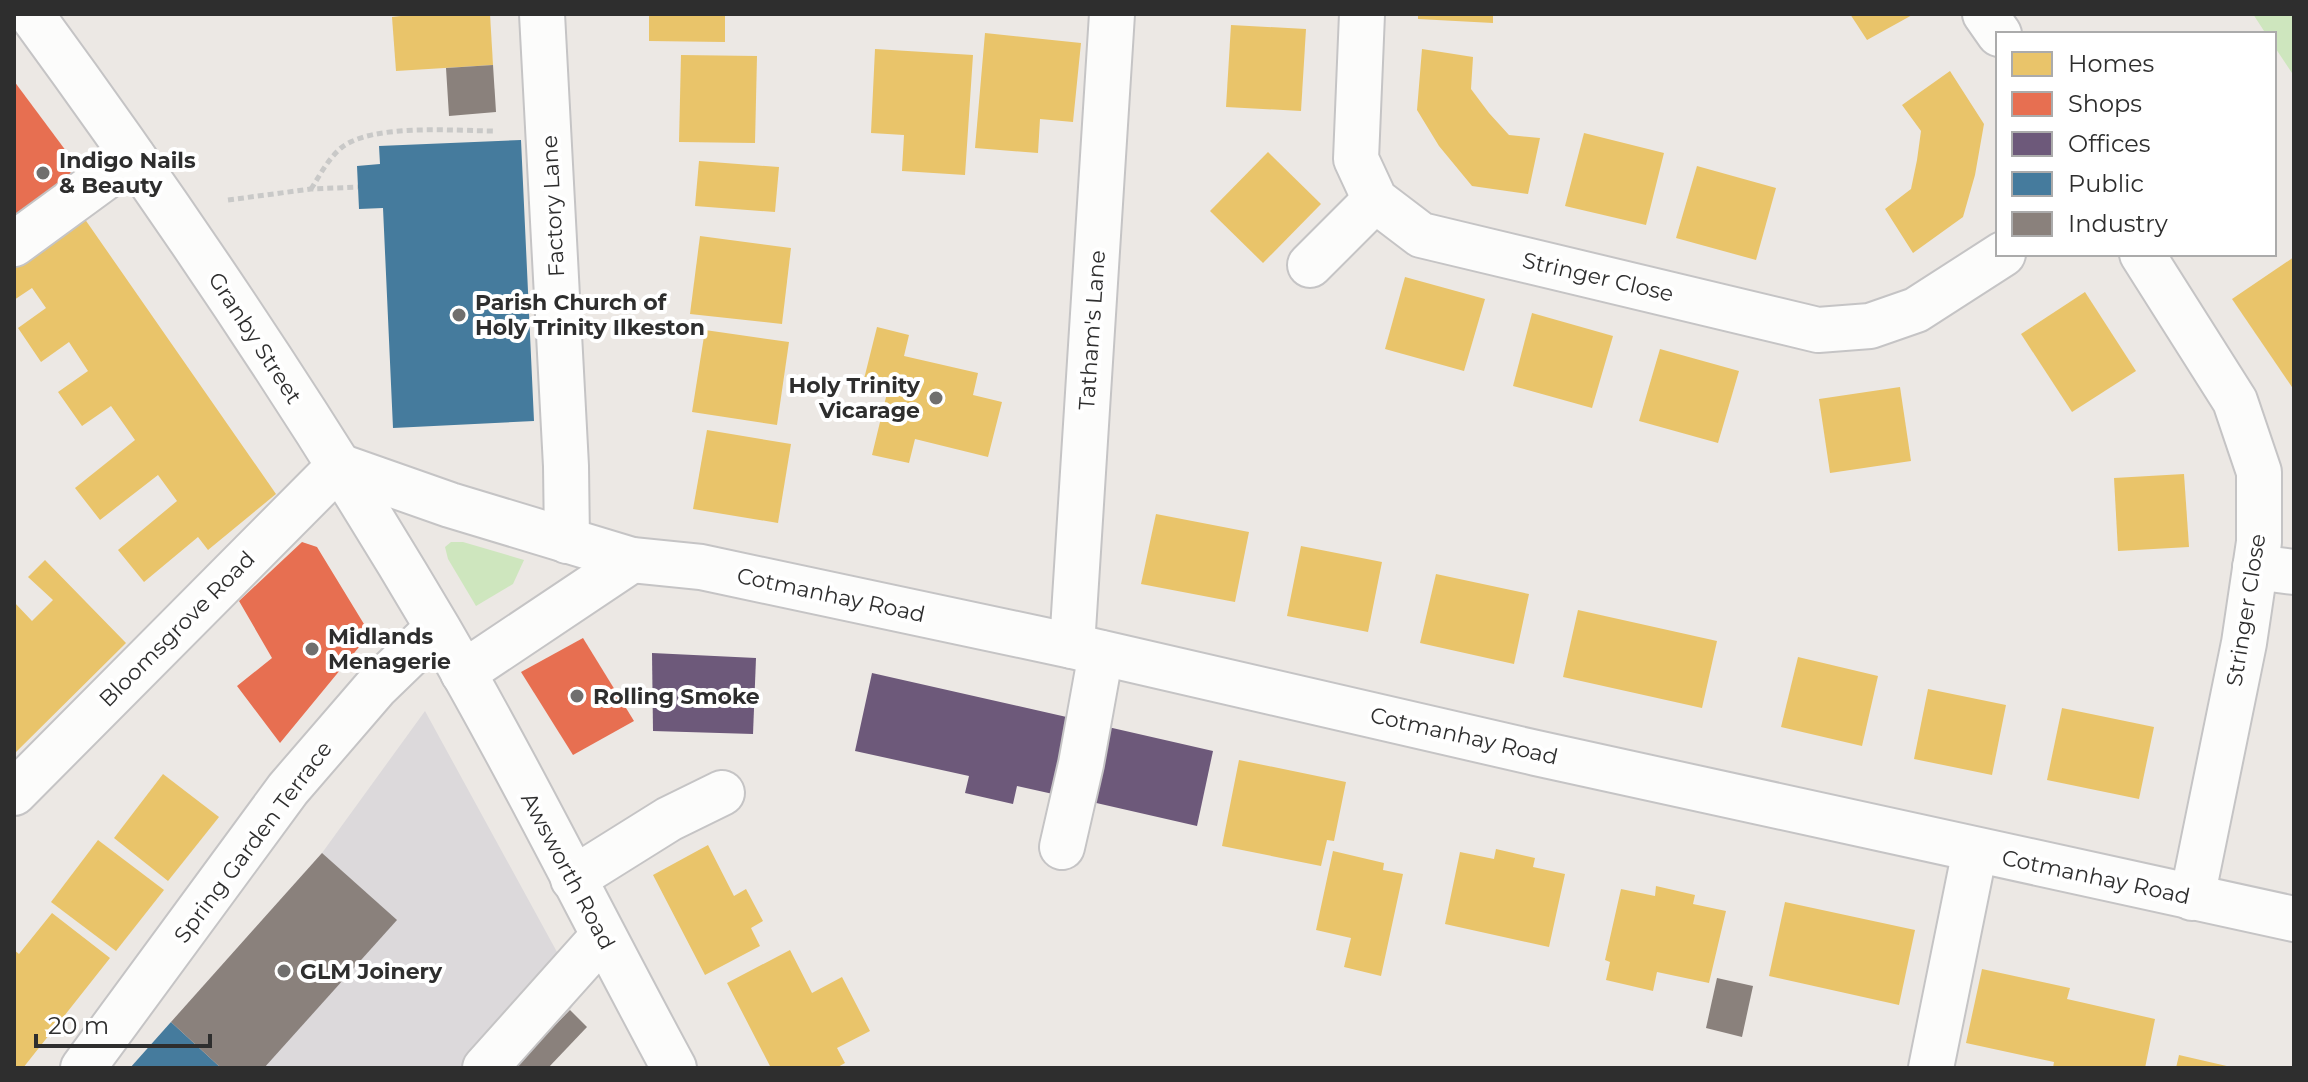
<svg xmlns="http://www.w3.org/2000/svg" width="2308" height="1082" viewBox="0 0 2308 1082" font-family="Montserrat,sans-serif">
  <rect width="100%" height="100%" fill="#ece8e4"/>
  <path fill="#dcd9db" d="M 425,711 L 580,994 L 570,1010 L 513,1068 L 130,1068 L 322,853 Z"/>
  <g fill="#cee6be">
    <path d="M 2253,14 L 2294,14 L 2294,76 L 2274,46 L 2274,34 L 2266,34 Z"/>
    <path d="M 451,542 L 463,542 L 524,560 L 513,584 L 476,606 L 448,559 L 445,547 Z"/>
  </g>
  <g fill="#e9c46a">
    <path d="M 418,14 L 490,14 L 493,65 L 396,71 L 392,17 Z"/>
    <path d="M 649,14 L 725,14 L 725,42 L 649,41 Z"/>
    <path d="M 1418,14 L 1493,14 L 1493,23 L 1418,19 Z"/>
    <path d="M 1850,14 L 1914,14 L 1867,40 Z"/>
    <path d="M 1231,25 L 1306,29 L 1301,111 L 1226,107 Z"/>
    <path d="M 985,33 L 1081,43 L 1073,122 L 1040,119 L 1038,153 L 975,148 Z"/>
    <path d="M 875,49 L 973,55 L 965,175 L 902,171 L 904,135 L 871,133 Z"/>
    <path d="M 1422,49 L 1473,57 L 1471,89 L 1489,113 L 1509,135 L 1540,138 L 1528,194 L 1472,186 L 1439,146 L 1417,110 Z"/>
    <path d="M 681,55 L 757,56 L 755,143 L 679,142 Z"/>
    <path d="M 1950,71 L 1984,124 L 1975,175 L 1963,217 L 1913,253 L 1885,209 L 1911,189 L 1917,160 L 1921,131 L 1902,105 Z"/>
    <path d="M 1584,133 L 1664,153 L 1646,225 L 1565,206 Z"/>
    <path d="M 1268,152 L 1321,204 L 1263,263 L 1210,211 Z"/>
    <path d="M 699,161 L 779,167 L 775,212 L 695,206 Z"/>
    <path d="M 1697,166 L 1776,188 L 1756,260 L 1676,238 Z"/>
    <path d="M 82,215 L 276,494 L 208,550 L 198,537 L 144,582 L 118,550 L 177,501 L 158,475 L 100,520 L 75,488 L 135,440 L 111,406 L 82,426 L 58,392 L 88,371 L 69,342 L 41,362 L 18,328 L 46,308 L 32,288 L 14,300 L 14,263 Z"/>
    <path d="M 700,236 L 791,248 L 782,324 L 690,314 Z"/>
    <path d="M 2294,257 L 2294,390 L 2232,299 Z"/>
    <path d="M 1405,277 L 1485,299 L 1464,371 L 1385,349 Z"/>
    <path d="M 2085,292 L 2136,371 L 2072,412 L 2021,334 Z"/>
    <path d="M 1532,313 L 1613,336 L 1592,408 L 1513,386 Z"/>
    <path d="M 877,327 L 909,335 L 904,356 L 978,373 L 973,395 L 1002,402 L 988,457 L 915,439 L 909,463 L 872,455 L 888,389 L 863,383 Z"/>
    <path d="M 705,330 L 789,342 L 777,425 L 692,412 Z"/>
    <path d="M 1660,349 L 1739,371 L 1718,443 L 1639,421 Z"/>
    <path d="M 1900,387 L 1911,461 L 1830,473 L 1819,399 Z"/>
    <path d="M 707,430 L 791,444 L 778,523 L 693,509 Z"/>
    <path d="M 2184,474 L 2189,547 L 2118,551 L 2114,478 Z"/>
    <path d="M 1156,514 L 1249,532 L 1235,602 L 1141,584 Z"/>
    <path d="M 1301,546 L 1382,562 L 1368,632 L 1287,616 Z"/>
    <path d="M 45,560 L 126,643 L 14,754 L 14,602 L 32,621 L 53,600 L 28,577 Z"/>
    <path d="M 1436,574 L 1529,594 L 1514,664 L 1420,643 Z"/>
    <path d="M 1578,610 L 1717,641 L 1702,708 L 1563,677 Z"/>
    <path d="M 1798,657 L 1878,676 L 1862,746 L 1781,727 Z"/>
    <path d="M 1928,689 L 2006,705 L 1992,775 L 1914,759 Z"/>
    <path d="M 2062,708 L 2154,727 L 2139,799 L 2047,780 Z"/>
    <path d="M 1239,760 L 1346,782 L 1334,841 L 1327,840 L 1321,866 L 1222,846 Z"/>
    <path d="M 163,774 L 219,817 L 168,881 L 114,838 Z"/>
    <path d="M 98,840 L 164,890 L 116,951 L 51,902 Z"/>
    <path d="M 708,845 L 734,896 L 746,889 L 763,921 L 751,928 L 760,946 L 705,975 L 653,875 Z"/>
    <path d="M 1496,849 L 1535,858 L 1533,867 L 1565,874 L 1549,947 L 1445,924 L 1460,852 L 1494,859 Z"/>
    <path d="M 1333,851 L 1384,863 L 1383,870 L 1403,874 L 1381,976 L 1344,967 L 1351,938 L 1316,930 Z"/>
    <path d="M 1656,886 L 1695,895 L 1693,904 L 1726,911 L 1709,983 L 1657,972 L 1653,991 L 1606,980 L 1610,962 L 1605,960 L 1621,889 L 1655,896 Z"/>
    <path d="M 1785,902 L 1915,930 L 1899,1005 L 1769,976 Z"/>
    <path d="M 52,913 L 110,958 L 23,1068 L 14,1068 L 14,950 L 19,954 Z"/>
    <path d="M 790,950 L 812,993 L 842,977 L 870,1031 L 837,1048 L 845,1063 L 836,1068 L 771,1068 L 727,983 Z"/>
    <path d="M 1982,969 L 2070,988 L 2067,999 L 2155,1019 L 2145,1068 L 2053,1068 L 2054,1062 L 1966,1043 Z"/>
    <path d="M 2179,1055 L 2231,1067 L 2231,1068 L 2176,1068 Z"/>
  </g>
  <g fill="#e76f51">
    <path d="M 14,81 L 72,159 L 70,177 L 14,218 Z"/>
    <path d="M 302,542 L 317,547 L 367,629 L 364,641 L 280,743 L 237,686 L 272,658 L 239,601 Z"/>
    <path d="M 583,638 L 634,721 L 573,755 L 521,672 Z"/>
  </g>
  <g fill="#6d597a">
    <path d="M 652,653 L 756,658 L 753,734 L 653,731 Z"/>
    <path d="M 872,673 L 1071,718 L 1053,794 L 1017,786 L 1013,804 L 965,793 L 969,776 L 855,751 Z"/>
    <path d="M 1108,727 L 1213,751 L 1197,826 L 1092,802 Z"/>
  </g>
  <g fill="#457b9d">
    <path d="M 521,140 L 534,421 L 393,428 L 383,208 L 359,209 L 357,166 L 380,164 L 379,146 Z"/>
    <path d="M 171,1022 L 221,1068 L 130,1068 Z"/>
  </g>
  <g fill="#8a817c">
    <path d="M 493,65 L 496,112 L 449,116 L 446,68 Z"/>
    <path d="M 322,853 L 397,920 L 264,1068 L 221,1068 L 171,1022 Z"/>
    <path d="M 1717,978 L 1753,986 L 1742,1037 L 1706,1028 Z"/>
    <path d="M 570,1010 L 587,1027 L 548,1068 L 513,1068 Z"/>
  </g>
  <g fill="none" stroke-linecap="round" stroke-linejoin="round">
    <defs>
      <g id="minor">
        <path d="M 31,14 C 176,212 314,418 439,630 C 522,773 595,922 674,1068"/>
        <path d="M 542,14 L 566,466 L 567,541"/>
        <path d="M 1362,14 L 1356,159 L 1375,200 L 1421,235 L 1818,330 L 1870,326 L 1916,310 L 2003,254"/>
        <path d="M 1985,14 L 1999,34"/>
        <path d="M 14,244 L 133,157"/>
        <path d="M 2142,254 L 2235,401 L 2259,472 L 2259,542 L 2244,643 L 2192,898"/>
        <path d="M 1310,265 L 1375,200"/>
        <path d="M 339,466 L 450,505 L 632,560 L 701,567 L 1072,646 L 1536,753 L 2294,919"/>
        <path d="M 2255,567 L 2294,572"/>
        <path d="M 1072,646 L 1112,14"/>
        <path d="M 463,673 L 632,560"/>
        <path d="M 14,793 L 339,466"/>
        <path d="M 1062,847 L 1081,764 L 1101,653"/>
        <path d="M 573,879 L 669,819 L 722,793"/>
        <path d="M 83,1068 L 288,789 L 376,687 L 437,628"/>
        <path d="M 485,1068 L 603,936"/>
        <path d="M 1931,1068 L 1975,850"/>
      </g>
    </defs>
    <use href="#minor" stroke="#c5c4c5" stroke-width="48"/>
    <g stroke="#c9c9c8" stroke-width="5" stroke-dasharray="6 4" stroke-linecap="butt">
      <path d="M 311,189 C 320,175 328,159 341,148 C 371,123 457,131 496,131"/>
      <path d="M 228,200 L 311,189 L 358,187"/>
    </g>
    <use href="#minor" stroke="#fcfcfb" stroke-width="44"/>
  </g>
  <g fill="#706f6e" stroke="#fff" stroke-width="3">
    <circle cx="43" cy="173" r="8"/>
    <circle cx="459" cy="315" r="8"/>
    <circle cx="936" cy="398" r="8"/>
    <circle cx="312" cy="649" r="8"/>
    <circle cx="577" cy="696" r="8"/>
    <circle cx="284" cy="971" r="8"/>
  </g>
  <g text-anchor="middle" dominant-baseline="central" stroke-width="8" stroke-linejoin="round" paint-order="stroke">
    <g font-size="22" font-weight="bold" fill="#2e2e2e" stroke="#fff" text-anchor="start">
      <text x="59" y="160">Indigo Nails<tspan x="59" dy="25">&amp; Beauty</tspan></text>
      <text x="475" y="302">Parish Church of<tspan x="475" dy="25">Holy Trinity Ilkeston</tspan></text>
      <text x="920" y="385" text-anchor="end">Holy Trinity<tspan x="920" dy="25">Vicarage</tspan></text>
      <text x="328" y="636">Midlands<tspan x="328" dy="25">Menagerie</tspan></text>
      <text x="593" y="696">Rolling Smoke</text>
      <text x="300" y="971">GLM Joinery</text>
    </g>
    <g font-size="22" fill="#2e2e2e" stroke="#fff">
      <text transform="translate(553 206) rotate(-93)">Factory Lane</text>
      <text transform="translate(1598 277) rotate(13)">Stringer Close</text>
      <text transform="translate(1092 330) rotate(-86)">Tatham's Lane</text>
      <text transform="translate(255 338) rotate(57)">Granby Street</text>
      <text transform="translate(831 595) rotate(12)">Cotmanhay Road</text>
      <text transform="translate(2246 610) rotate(-81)">Stringer Close</text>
      <text transform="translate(177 629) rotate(-45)">Bloomsgrove Road</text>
      <text transform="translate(1464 736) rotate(13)">Cotmanhay Road</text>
      <text transform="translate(253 842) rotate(-53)">Spring Garden Terrace</text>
      <text transform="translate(568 871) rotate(62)">Awsworth Road</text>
      <text transform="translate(2096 877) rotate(12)">Cotmanhay Road</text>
    </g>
  </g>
  <rect width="2308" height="1082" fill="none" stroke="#2e2e2e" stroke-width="32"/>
  <rect x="1996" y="32" width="280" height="224" fill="#ffffff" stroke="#ababab" stroke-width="2"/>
  <rect x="2012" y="52" width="40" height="24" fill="#e9c46a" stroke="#ababab" stroke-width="2"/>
  <text x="2068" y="72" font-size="24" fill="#2e2e2e">Homes</text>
  <rect x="2012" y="92" width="40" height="24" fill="#e76f51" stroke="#ababab" stroke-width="2"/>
  <text x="2068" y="112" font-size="24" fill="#2e2e2e">Shops</text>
  <rect x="2012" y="132" width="40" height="24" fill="#6d597a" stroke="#ababab" stroke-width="2"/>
  <text x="2068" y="152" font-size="24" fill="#2e2e2e">Offices</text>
  <rect x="2012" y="172" width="40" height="24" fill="#457b9d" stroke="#ababab" stroke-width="2"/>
  <text x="2068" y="192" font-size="24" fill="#2e2e2e">Public</text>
  <rect x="2012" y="212" width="40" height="24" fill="#8a817c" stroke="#ababab" stroke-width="2"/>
  <text x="2068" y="232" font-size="24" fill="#2e2e2e">Industry</text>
  <path d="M36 1034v12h174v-12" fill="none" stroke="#2e2e2e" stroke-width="4"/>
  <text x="48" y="1034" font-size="24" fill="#2e2e2e" stroke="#ffffff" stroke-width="6" paint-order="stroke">20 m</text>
</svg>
